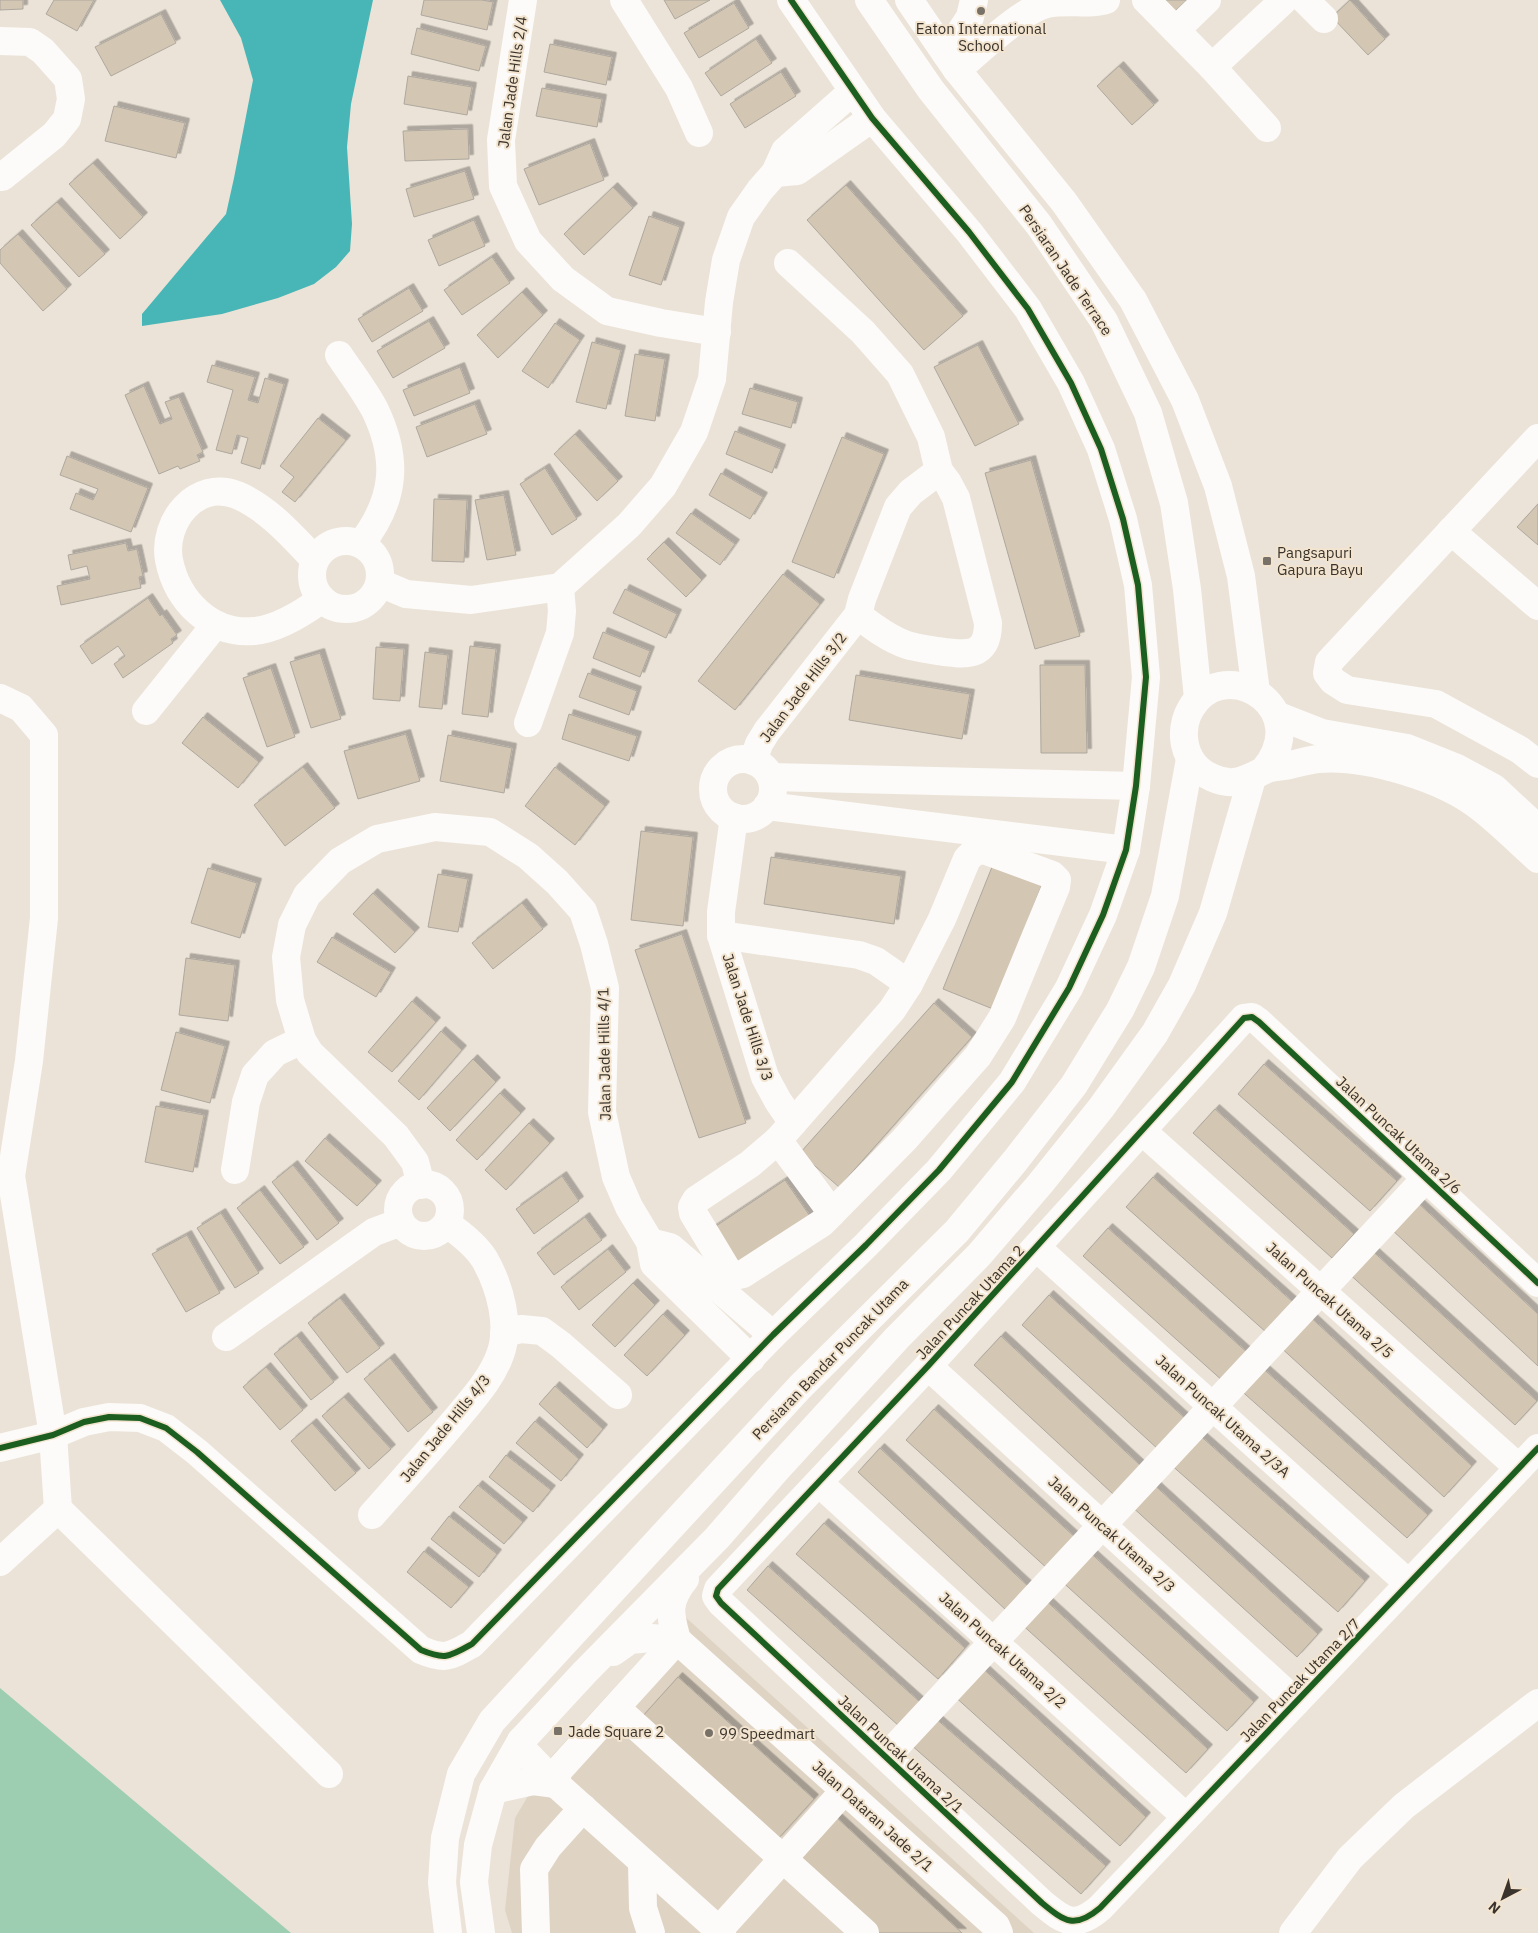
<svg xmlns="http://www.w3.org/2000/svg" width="1538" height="1933" viewBox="0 0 1538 1933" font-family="'IBM Plex Sans',sans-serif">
  <defs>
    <filter id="shadow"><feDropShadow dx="4.5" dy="-4.5" stdDeviation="0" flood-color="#0004"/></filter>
  </defs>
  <rect width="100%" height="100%" fill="#ebe3d7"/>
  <path fill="#dfd4c4" d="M 682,1614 L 1034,1933 L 512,1933 L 505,1910 L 515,1818 L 551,1757 Z"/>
  <path fill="#9dceb2" d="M 0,1688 L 291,1933 L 0,1933 Z"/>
  <path fill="#48b6b6" d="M 220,0 L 373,0 L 351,104 L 347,147 L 352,224 L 350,251 L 336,267 L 314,284 L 278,298 L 222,314 L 142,326 L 142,314 L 226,214 L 234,178 L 253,80 L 241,38 Z"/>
  <g fill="#d3c6b2" stroke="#aea89f" filter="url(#shadow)">
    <path d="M 0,0 L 23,0 L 23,9 L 0,10 Z"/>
    <path d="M 54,0 L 94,0 L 77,31 L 46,14 Z"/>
    <path d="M 424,0 L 482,0 L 493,2 L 487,30 L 421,15 Z"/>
    <path d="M 664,0 L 710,0 L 675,19 Z"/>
    <path d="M 1158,0 L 1187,0 L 1171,15 Z"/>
    <path d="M 1350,0 L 1385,39 L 1368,55 L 1332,17 Z"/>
    <path d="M 734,3 L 749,28 L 699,58 L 684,33 Z"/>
    <path d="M 161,14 L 176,43 L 111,76 L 95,47 Z"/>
    <path d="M 417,28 L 486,46 L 479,71 L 411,54 Z"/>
    <path d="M 756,39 L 772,63 L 721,96 L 705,73 Z"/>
    <path d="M 550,44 L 612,57 L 606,85 L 544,72 Z"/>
    <path d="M 1119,66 L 1154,105 L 1132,125 L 1097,86 Z"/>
    <path d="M 781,72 L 796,96 L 745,128 L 730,104 Z"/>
    <path d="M 408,76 L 472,87 L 467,115 L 404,104 Z"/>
    <path d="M 542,88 L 602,99 L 597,127 L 536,116 Z"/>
    <path d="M 114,106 L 185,123 L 176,158 L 105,141 Z"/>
    <path d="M 468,129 L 469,159 L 405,161 L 403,131 Z"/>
    <path d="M 590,143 L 604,180 L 539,205 L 524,169 Z"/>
    <path d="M 93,163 L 143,217 L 120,239 L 69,184 Z"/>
    <path d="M 465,171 L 474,199 L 414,217 L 406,189 Z"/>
    <path d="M 846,185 L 963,316 L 924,350 L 807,220 Z"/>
    <path d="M 613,187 L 633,208 L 584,255 L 564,234 Z"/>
    <path d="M 57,202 L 105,254 L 79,277 L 31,225 Z"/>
    <path d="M 649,216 L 680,227 L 661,285 L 629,275 Z"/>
    <path d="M 474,220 L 485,246 L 439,266 L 428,240 Z"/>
    <path d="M 18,234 L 67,289 L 43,311 L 0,263 L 0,250 Z"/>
    <path d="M 492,257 L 510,283 L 462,315 L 444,290 Z"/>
    <path d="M 409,288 L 423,311 L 372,342 L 358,319 Z"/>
    <path d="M 522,292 L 543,315 L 498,358 L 477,335 Z"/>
    <path d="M 429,321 L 445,348 L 393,378 L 377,351 Z"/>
    <path d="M 555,323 L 580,340 L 548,388 L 522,371 Z"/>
    <path d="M 592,342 L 621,350 L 606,409 L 576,402 Z"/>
    <path d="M 978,345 L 1019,424 L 975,446 L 934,367 Z"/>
    <path d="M 635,354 L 665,359 L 655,421 L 625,416 Z"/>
    <path d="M 212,365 L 255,377 L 248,400 L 258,403 L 265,378 L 284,384 L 260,469 L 241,463 L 248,438 L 237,435 L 232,454 L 216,450 L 233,390 L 207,382 Z"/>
    <path d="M 460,367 L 470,393 L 414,416 L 403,390 Z"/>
    <path d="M 144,386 L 160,424 L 172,419 L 165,402 L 179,397 L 203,452 L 197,455 L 200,461 L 180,469 L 178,466 L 159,474 L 125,395 Z"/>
    <path d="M 750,388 L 798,402 L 791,428 L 742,414 Z"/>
    <path d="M 475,404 L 487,434 L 427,457 L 416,427 Z"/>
    <path d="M 318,418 L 346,440 L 295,502 L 282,492 L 294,477 L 280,466 Z"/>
    <path d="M 735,431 L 781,449 L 772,473 L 726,454 Z"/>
    <path d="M 575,434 L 618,481 L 597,501 L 554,454 Z"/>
    <path d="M 842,437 L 884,454 L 834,578 L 792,562 Z"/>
    <path d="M 67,456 L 148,488 L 131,532 L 70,509 L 76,493 L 93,500 L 98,489 L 60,475 Z"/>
    <path d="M 1031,460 L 1080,636 L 1035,649 L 985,473 Z"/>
    <path d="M 545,468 L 577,519 L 552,535 L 520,484 Z"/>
    <path d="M 721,473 L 763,497 L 750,519 L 709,495 Z"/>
    <path d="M 504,495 L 516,555 L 487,560 L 475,500 Z"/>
    <path d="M 434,499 L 467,500 L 464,562 L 432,561 Z"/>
    <path d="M 1538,504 L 1538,545 L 1517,527 Z"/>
    <path d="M 691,513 L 735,544 L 720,565 L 676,533 Z"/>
    <path d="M 664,542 L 702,580 L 686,597 L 647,559 Z"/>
    <path d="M 126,543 L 128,551 L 137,549 L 143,576 L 139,577 L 141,588 L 61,605 L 57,586 L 90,579 L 87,566 L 71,570 L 68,555 Z"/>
    <path d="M 783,574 L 820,604 L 735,710 L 698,681 Z"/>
    <path d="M 625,589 L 677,614 L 666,638 L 613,613 Z"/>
    <path d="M 148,598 L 160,616 L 162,614 L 177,635 L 171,639 L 173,643 L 123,678 L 114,664 L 125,656 L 118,646 L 92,664 L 80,646 Z"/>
    <path d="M 603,632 L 650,651 L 640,677 L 593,658 Z"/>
    <path d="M 470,646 L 496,649 L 488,717 L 462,714 Z"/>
    <path d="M 376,647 L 404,649 L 400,701 L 373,699 Z"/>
    <path d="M 425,652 L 448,655 L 442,709 L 419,707 Z"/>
    <path d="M 320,653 L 341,719 L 311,728 L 290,662 Z"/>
    <path d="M 1040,665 L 1085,665 L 1087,753 L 1041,753 Z"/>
    <path d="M 271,668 L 295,737 L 267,747 L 243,678 Z"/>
    <path d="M 588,673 L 637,691 L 629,715 L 579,697 Z"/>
    <path d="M 856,675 L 970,694 L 962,739 L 849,720 Z"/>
    <path d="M 569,714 L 637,736 L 629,761 L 562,739 Z"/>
    <path d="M 203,717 L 259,762 L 238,788 L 182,743 Z"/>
    <path d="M 406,734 L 420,781 L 358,799 L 344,751 Z"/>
    <path d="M 448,735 L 512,748 L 504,793 L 440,781 Z"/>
    <path d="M 303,767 L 335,808 L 285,846 L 254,805 Z"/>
    <path d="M 555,767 L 605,806 L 575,845 L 525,806 Z"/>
    <path d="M 641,831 L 693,837 L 683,926 L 631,920 Z"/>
    <path d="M 771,857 L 901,876 L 894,924 L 764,904 Z"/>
    <path d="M 994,862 L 1043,882 L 993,1009 L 943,989 Z"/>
    <path d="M 208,868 L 257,883 L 240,938 L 191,923 Z"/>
    <path d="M 438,874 L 468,879 L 458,932 L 428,927 Z"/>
    <path d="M 373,893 L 415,932 L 395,953 L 353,914 Z"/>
    <path d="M 522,903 L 543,929 L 493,969 L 472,943 Z"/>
    <path d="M 682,934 L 746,1123 L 699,1138 L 635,950 Z"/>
    <path d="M 332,937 L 391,972 L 376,997 L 317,962 Z"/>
    <path d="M 186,958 L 235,965 L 228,1021 L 179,1015 Z"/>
    <path d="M 412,1001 L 436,1022 L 392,1072 L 368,1052 Z"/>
    <path d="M 934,1003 L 972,1037 L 839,1187 L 800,1153 Z"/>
    <path d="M 441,1031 L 462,1050 L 419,1100 L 398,1081 Z"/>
    <path d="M 176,1032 L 225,1046 L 210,1103 L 161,1090 Z"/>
    <path d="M 473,1059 L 496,1082 L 450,1131 L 427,1108 Z"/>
    <path d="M 1264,1064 L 1397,1181 L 1370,1211 L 1238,1094 Z"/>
    <path d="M 500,1093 L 521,1113 L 477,1160 L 456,1140 Z"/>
    <path d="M 156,1106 L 204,1115 L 193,1172 L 145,1162 Z"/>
    <path d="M 1215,1109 L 1354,1234 L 1332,1258 L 1193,1133 Z"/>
    <path d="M 529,1123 L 550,1143 L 506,1190 L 485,1170 Z"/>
    <path d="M 325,1138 L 377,1185 L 357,1206 L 305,1161 Z"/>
    <path d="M 293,1165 L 339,1223 L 317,1240 L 272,1182 Z"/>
    <path d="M 562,1176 L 579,1201 L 534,1234 L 516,1209 Z"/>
    <path d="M 1153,1177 L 1294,1303 L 1267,1333 L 1126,1207 Z"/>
    <path d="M 785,1180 L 810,1216 L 735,1267 L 710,1230 Z"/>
    <path d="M 260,1190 L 304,1247 L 280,1264 L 237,1208 Z"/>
    <path d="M 1416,1201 L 1538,1314 L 1538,1366 L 1390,1228 Z"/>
    <path d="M 221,1213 L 259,1273 L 235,1288 L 197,1228 Z"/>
    <path d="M 585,1217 L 602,1240 L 554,1275 L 537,1253 Z"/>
    <path d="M 1108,1228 L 1249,1354 L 1224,1382 L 1083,1256 Z"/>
    <path d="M 187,1235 L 220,1293 L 186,1312 L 152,1254 Z"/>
    <path d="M 1367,1246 L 1537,1401 L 1515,1425 L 1345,1270 Z"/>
    <path d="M 608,1249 L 626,1272 L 579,1310 L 561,1287 Z"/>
    <path d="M 633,1283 L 655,1305 L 615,1347 L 592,1325 Z"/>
    <path d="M 1049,1295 L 1187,1420 L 1159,1450 L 1022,1325 Z"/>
    <path d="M 340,1298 L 380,1348 L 347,1373 L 308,1323 Z"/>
    <path d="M 1306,1313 L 1472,1466 L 1444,1497 L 1277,1344 Z"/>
    <path d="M 663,1314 L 685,1335 L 647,1376 L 624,1355 Z"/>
    <path d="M 297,1336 L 334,1382 L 311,1400 L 274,1354 Z"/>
    <path d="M 1001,1336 L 1140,1465 L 1113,1494 L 974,1365 Z"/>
    <path d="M 390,1358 L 433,1412 L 408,1432 L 364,1379 Z"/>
    <path d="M 1258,1364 L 1428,1515 L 1407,1538 L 1237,1387 Z"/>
    <path d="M 266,1367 L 303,1410 L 280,1430 L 243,1387 Z"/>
    <path d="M 555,1386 L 603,1429 L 587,1448 L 539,1404 Z"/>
    <path d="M 344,1397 L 391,1449 L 369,1469 L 322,1416 Z"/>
    <path d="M 934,1409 L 1076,1538 L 1049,1570 L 906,1440 Z"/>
    <path d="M 535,1421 L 579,1459 L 561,1481 L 516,1443 Z"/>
    <path d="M 312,1423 L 356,1473 L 335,1491 L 291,1441 Z"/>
    <path d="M 1196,1432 L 1365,1581 L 1338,1612 L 1169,1463 Z"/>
    <path d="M 880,1448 L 1030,1588 L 1007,1611 L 858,1472 Z"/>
    <path d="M 506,1455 L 551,1490 L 533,1512 L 489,1477 Z"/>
    <path d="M 1150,1481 L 1318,1634 L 1297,1657 L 1129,1504 Z"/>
    <path d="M 478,1485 L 523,1522 L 504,1544 L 459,1507 Z"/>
    <path d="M 449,1516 L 497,1554 L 479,1577 L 431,1539 Z"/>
    <path d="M 824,1523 L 965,1648 L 938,1679 L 796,1554 Z"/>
    <path d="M 1085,1548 L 1254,1702 L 1227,1731 L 1058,1578 Z"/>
    <path d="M 424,1551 L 469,1587 L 451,1608 L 407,1572 Z"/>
    <path d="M 768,1566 L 920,1702 L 899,1726 L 747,1590 Z"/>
    <path d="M 1041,1596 L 1208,1749 L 1186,1773 L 1018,1621 Z"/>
    <path d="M 979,1665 L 1146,1817 L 1120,1846 L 952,1694 Z"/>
    <path d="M 678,1677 L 814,1799 L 777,1840 L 641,1718 Z"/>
    <path d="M 934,1717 L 1106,1866 L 1081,1894 L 910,1744 Z"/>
    <path d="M 836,1817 L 962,1933 L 879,1933 L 798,1858 Z"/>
  </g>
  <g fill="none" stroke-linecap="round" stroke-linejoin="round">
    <g stroke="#fcfbf9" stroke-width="28">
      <path d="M 523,0 L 501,140 L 503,186 L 528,241 L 563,279 L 607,311 L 661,323 L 717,332"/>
      <path d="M 624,0 L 679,88 L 699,133"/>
      <path d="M 869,0 L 931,90 L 1039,225 L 1104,321 L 1148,413 L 1174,503 L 1187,589 L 1198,698"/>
      <path d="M 909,0 L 957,70 L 1064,202 L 1133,300 L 1185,400 L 1218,486 L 1241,576 L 1256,692"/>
      <path d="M 1146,0 L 1212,67 L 1267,128"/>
      <path d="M 1305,0 L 1324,19"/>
      <path d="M 1176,30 L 1207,0"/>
      <path d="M 0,41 L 30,42 L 43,51 L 68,79 L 71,99 L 67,119 L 54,135 L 2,177"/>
      <path d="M 946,54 L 970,17 L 974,0"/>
      <path d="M 1212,67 L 1284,0"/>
      <path d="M 957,70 C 977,53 1023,9 1047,4 C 1063,0 1093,5 1106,0"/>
      <path d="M 775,173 L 797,171 L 872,118"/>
      <path d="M 788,263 L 863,332 L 900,374 L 931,437 L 939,471 L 948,483 L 956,498 L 988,623 C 988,659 965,655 937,651 C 927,649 916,648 907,645 C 889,639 873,627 858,615"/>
      <path d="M 339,355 C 351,373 365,391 375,410 C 399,460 395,500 361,544"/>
      <path d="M 1538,438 L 1329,662 L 1327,673 L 1333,681 L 1347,690 L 1436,704 L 1520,750 L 1538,764"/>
      <path d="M 1451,531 L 1538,606"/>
      <circle cx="346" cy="575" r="34"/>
      <path d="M 315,560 C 292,536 268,508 237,495 C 196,479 162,522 169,560 C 177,601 211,635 254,631 C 278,629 303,613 322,599"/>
      <path d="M 380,583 L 406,594 L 471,600 L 560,587 L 629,525 L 663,486 L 694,432 L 712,379 L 719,302 L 726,260 L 741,217 L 760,190 L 775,173 L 785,151 L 853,91"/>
      <path d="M 0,698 L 21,708 L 44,735 L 44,918 L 29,1061 L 11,1176 L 53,1435 L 58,1509 L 329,1774"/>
      <path d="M 146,711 L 215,625"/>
      <path d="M 1276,715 L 1322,733 L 1407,748 L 1457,768 L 1494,788 L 1538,829"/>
      <path d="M 528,723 L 560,633 L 562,611 L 560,587"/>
      <circle cx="743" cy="789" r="30"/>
      <path d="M 753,761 L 759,744 L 767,731 L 858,615 L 862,599 L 898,507 L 911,492 L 939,471"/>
      <path d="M 1264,770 C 1313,711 1233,658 1197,700 C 1175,725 1181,765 1213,778 C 1233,787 1245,780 1263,771 C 1269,767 1278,767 1285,766 C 1296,764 1307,760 1318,759 C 1366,755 1444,778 1482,809 C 1501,824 1519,842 1538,859"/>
      <path d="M 771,777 L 1136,786"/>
      <path d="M 767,806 L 1126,850"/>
      <path d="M 734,817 L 721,912 L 721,935 L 765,1077 L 778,1101 L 793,1123"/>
      <path d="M 984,850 L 1052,875 L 1057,880 L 1056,887 L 1002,1018 L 978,1056 L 904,1140 L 822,1223 L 743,1274 L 734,1276 L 728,1271 L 693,1213 L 692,1207 L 696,1200 L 750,1164 L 778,1140 L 892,1010 L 909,984 L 942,919 L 967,859 L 974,852 Z"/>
      <path d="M 721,935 L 859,955 L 876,961 L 909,984"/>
      <path d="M 1142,1131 L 1519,1468"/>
      <path d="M 778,1140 L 832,1213"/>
      <path d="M 235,1170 L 246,1102 L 255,1075 L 275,1053 L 302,1040"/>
      <circle cx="424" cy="1210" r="26"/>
      <path d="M 421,1185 L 415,1162 L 396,1136 L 310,1053 L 302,1040 L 290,1000 L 286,957 L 292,925 L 307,895 L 340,861 L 377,839 L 435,827 L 490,832 L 528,856 L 557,882 L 583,911 L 594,944 L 605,988 L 602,1112 L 616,1177 L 629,1207 L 650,1242 L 654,1264 L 751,1359"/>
      <path d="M 650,1242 L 670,1247 L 773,1335"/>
      <path d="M 1037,1248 L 1408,1583"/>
      <path d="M 1538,1283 L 1259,1022 L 1252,1017 L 1244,1018 L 928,1366 L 718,1589 L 716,1596 L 721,1603 L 1042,1903 C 1065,1922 1075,1929 1100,1908 L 1538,1448"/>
      <path d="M 504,1333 L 521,1329 L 542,1331 L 561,1345 L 618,1395"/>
      <path d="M 226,1337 L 374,1232 L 401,1222"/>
      <path d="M 928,1366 L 1296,1702"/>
      <path d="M 0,1448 L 53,1435 L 84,1422 L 109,1417 L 140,1418 L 166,1428 L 197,1452 L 421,1650 C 445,1660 449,1657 472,1644 L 773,1335 L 866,1245 L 939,1170 L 1012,1082 L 1069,988 L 1103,915 L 1126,850 L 1136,786 L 1146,677 L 1138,585 L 1123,519 L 1101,449 L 1071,383 L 1028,309 L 969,232 L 872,118 L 791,0"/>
      <path d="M 819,1483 L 1186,1817"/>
      <path d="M 372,1515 C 402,1481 433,1447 462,1412 C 476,1395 492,1377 500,1355 C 511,1326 500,1287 485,1260 C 476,1245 460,1233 447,1224"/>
      <path d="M 0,1562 L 58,1509"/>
      <path d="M 677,1640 L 996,1926 L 999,1933"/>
      <path d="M 677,1640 C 670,1614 666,1603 685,1579"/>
      <path d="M 613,1652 L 630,1640 L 651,1638 L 677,1640"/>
      <path d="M 616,1708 L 865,1933"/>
      <path d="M 521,1741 L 524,1751 L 556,1784 L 722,1933"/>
      <path d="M 886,1757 L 1426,1178"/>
      <path d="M 556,1784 L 558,1771 L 677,1640"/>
      <path d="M 493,1790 L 533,1781 L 556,1784"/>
      <path d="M 642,1862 L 643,1908 L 651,1933"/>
      <path d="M 719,1930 L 844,1791"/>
      <path d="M 448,1933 L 442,1883 L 445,1838 L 461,1774 L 492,1721 L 800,1387 L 957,1231 L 1015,1161 L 1074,1085 L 1120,1010 L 1141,967 L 1165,896 L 1190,759"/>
      <path d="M 481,1933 L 474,1882 L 478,1845 L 493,1790 L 521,1741 L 585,1672 L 717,1538 L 777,1469 L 897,1338 L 979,1255 L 1040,1184 L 1101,1108 L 1155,1033 L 1182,985 L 1213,913 L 1252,778"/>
      <path d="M 536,1933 L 534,1869 L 548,1847 L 583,1808"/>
      <path d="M 1293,1933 L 1350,1858 L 1404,1806 L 1538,1703"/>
    </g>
    <defs>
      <g id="cycleway">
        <path d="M 1538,1283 L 1259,1022 L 1252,1017 L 1244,1018 L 928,1366 L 718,1589 L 716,1596 L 721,1603 L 1042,1903 C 1065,1922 1075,1929 1100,1908 L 1538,1448"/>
        <path d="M 0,1448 L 53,1435 L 84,1422 L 109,1417 L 140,1418 L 166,1428 L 197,1452 L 421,1650 C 445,1660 449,1657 472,1644 L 773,1335 L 866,1245 L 939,1170 L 1012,1082 L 1069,988 L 1103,915 L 1126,850 L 1136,786 L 1146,677 L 1138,585 L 1123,519 L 1101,449 L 1071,383 L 1028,309 L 969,232 L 872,118 L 791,0"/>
      </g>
    </defs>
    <use href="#cycleway" stroke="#f3e4cf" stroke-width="9"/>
    <use href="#cycleway" stroke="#1b5e20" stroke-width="6"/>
  </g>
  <g fill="#787168" stroke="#f3e4cf" stroke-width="2">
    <circle cx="981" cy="11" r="5"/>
    <rect x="1262" y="556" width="10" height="10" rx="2.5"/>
    <rect x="553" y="1726" width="10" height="10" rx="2.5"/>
    <circle cx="709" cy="1733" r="5"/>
  </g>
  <g text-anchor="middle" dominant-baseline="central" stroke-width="4" stroke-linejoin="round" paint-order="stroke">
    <g font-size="15" fill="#3a342c" stroke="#f3e4cf" text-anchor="start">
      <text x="981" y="28" text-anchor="middle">Eaton International<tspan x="981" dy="17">School</tspan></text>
      <text x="1277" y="552">Pangsapuri<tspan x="1277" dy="17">Gapura Bayu</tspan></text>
      <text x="568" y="1731">Jade Square 2</text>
      <text x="719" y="1733">99 Speedmart</text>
    </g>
    <g font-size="15" fill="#3a342c" stroke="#f3e4cf">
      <text transform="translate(512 82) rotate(-82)">Jalan Jade Hills 2/4</text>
      <text transform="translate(1066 270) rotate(56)">Persiaran Jade Terrace</text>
      <text transform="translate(803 687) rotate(-53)">Jalan Jade Hills 3/2</text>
      <text transform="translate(748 1017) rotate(72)">Jalan Jade Hills 3/3</text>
      <text transform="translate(604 1054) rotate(-91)">Jalan Jade Hills 4/1</text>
      <text transform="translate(1399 1135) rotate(43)">Jalan Puncak Utama 2/6</text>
      <text transform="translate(1330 1300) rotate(42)">Jalan Puncak Utama 2/5</text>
      <text transform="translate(970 1302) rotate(-47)">Jalan Puncak Utama 2</text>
      <text transform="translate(830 1359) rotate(-46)">Persiaran Bandar Puncak Utama</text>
      <text transform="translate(1223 1416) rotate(42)">Jalan Puncak Utama 2/3A</text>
      <text transform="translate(445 1428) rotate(-51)">Jalan Jade Hills 4/3</text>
      <text transform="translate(1112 1534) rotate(42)">Jalan Puncak Utama 2/3</text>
      <text transform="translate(1003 1650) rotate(42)">Jalan Puncak Utama 2/2</text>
      <text transform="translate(1300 1680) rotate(-46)">Jalan Puncak Utama 2/7</text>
      <text transform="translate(901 1754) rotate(43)">Jalan Puncak Utama 2/1</text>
      <text transform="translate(873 1816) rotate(42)">Jalan Dataran Jade 2/1</text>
    </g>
  </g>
  <g transform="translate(1503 1898) rotate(221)" stroke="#f3e4cf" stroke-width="4" paint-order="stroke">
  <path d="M0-4L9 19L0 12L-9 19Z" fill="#3a342c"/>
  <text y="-8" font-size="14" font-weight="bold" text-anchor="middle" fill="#3a342c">N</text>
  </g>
</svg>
